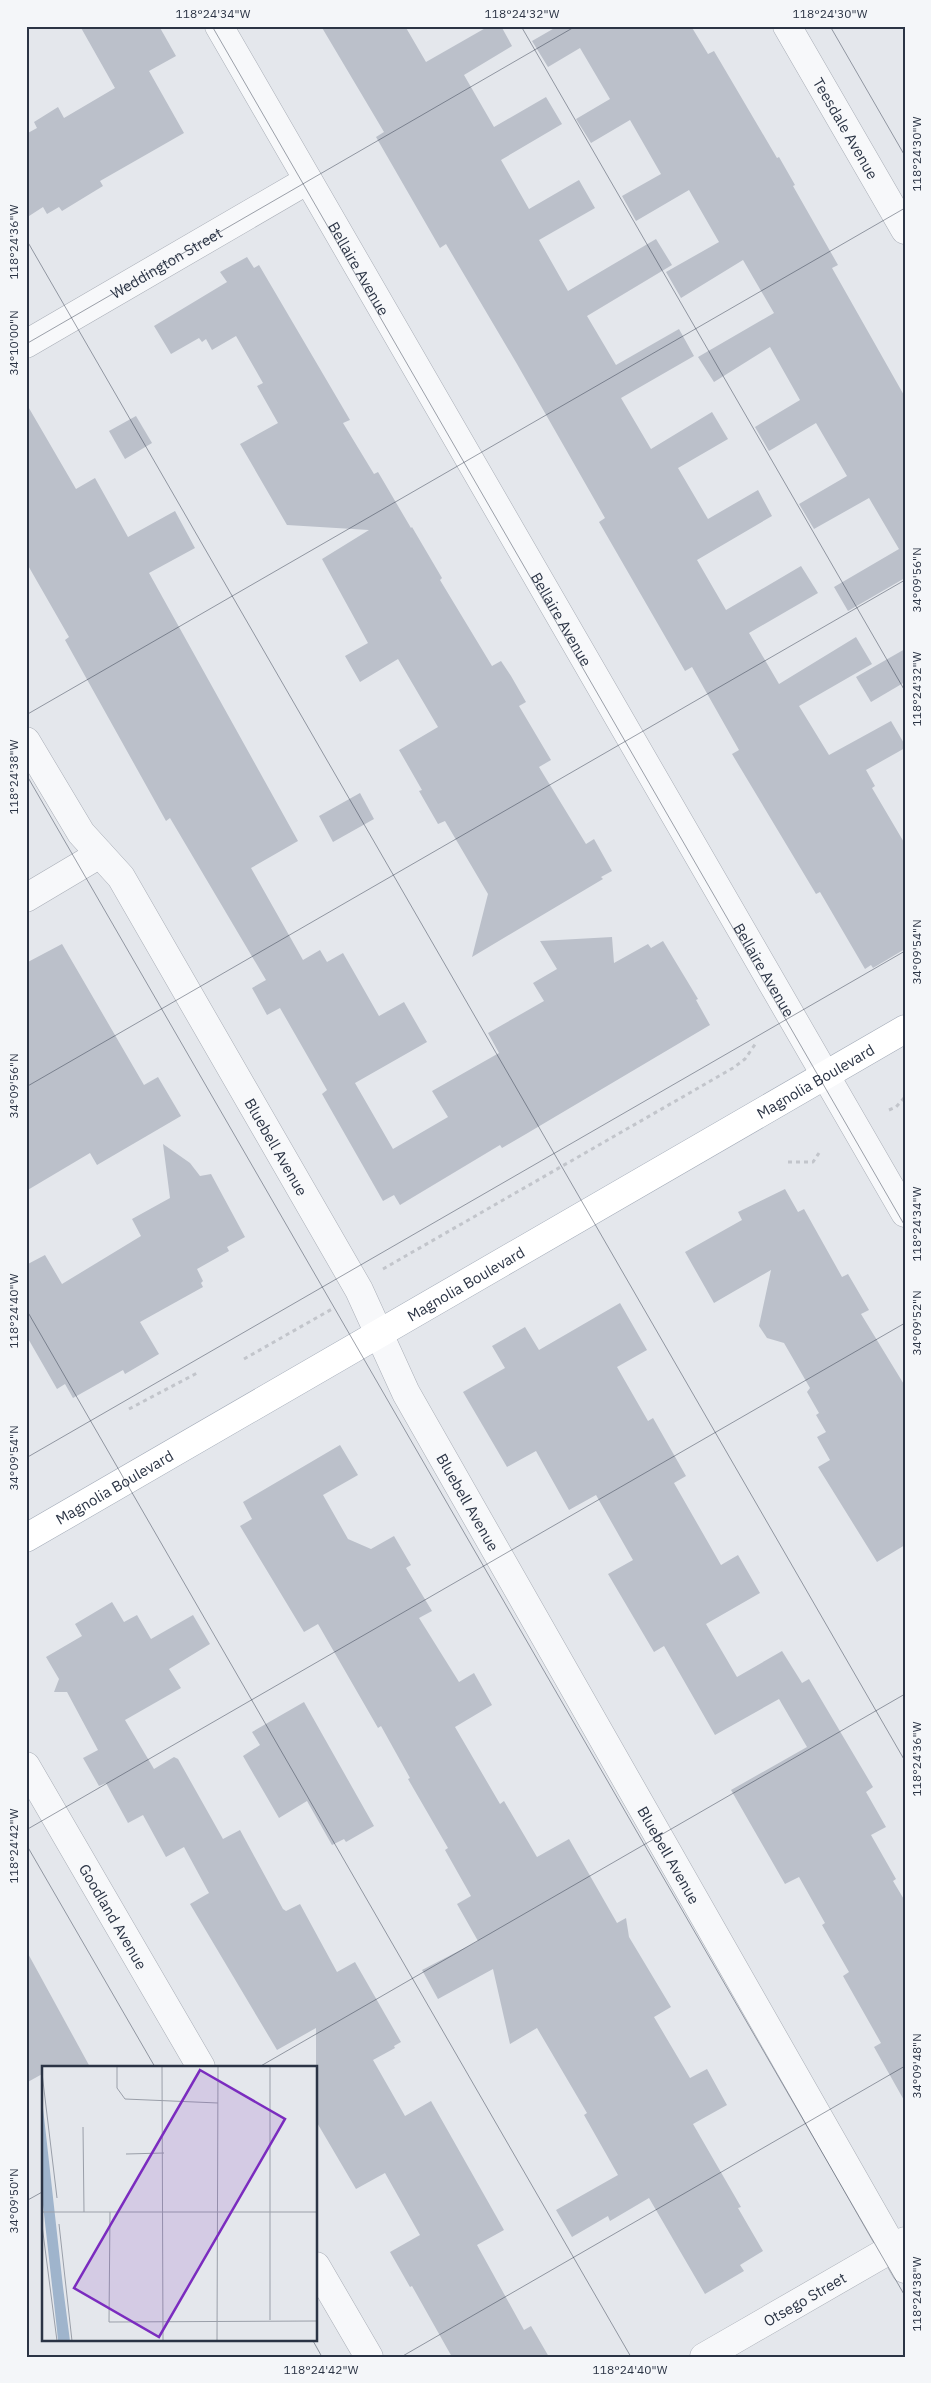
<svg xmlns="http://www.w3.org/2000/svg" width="931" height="2383" viewBox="0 0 931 2383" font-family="'IBM Plex Sans',sans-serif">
  <rect width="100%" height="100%" fill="#e4e7ec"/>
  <g fill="#bbc0ca">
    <path d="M 80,26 L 159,26 L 176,56 L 149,71 L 184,133 L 100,181 L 103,186 L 62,211 L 59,207 L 47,214 L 43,207 L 26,218 L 26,134 L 37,128 L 34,122 L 58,107 L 64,118 L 115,88 Z"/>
    <path d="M 321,26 L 405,26 L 426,62 L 489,26 L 501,26 L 512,46 L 464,75 L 494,127 L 546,97 L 562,124 L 501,160 L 529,209 L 579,180 L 595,208 L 539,240 L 568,291 L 656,239 L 672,265 L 587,316 L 616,365 L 679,329 L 694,356 L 621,398 L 651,449 L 712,412 L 728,439 L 678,468 L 708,519 L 758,490 L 772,516 L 697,560 L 726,610 L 801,566 L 818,593 L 749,633 L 779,684 L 856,637 L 872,664 L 799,706 L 829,755 L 891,721 L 905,745 L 905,748 L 866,770 L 875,786 L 872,788 L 905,844 L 905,949 L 873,968 L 871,965 L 865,969 L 820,892 L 816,894 L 732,754 L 739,750 L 692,667 L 685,671 L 599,522 L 605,518 L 517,364 L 446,244 L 440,248 L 376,137 L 384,132 Z"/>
    <path d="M 558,26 L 691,26 L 708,54 L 714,51 L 777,158 L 779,157 L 795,185 L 793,186 L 838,265 L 832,268 L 905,397 L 905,578 L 848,611 L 834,587 L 899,549 L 869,498 L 814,529 L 799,504 L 847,476 L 816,423 L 769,451 L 755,427 L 800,400 L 770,347 L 714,382 L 698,357 L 774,313 L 743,260 L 681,298 L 666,272 L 719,242 L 689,190 L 636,221 L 622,196 L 661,174 L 630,120 L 591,143 L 576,119 L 610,99 L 580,48 L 548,67 L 532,41 Z"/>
    <path d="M 247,257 L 254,268 L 259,265 L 350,420 L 343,423 L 374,474 L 378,472 L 411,528 L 412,527 L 442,578 L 440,580 L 492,666 L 501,661 L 511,676 L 526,702 L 519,706 L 551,760 L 539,767 L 586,844 L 594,839 L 612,871 L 601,877 L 603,879 L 472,957 L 488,894 L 445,821 L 438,824 L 419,791 L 422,790 L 399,750 L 438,727 L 398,659 L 360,682 L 345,656 L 368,643 L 322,559 L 369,530 L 287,525 L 240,444 L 278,423 L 257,386 L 263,383 L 236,336 L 212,350 L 206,339 L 202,342 L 199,338 L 171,354 L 154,326 L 227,282 L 220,272 Z"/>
    <path d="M 26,403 L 76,489 L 95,478 L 128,537 L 175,511 L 195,548 L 149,573 L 298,841 L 251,868 L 303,960 L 320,950 L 327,962 L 343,953 L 379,1016 L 404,1002 L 427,1042 L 355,1083 L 393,1149 L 448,1117 L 432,1091 L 499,1053 L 488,1033 L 544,1001 L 533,983 L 557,969 L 540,941 L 612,937 L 614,963 L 648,944 L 651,948 L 663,941 L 698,999 L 696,1000 L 710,1025 L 526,1134 L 502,1148 L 500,1145 L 400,1205 L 394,1195 L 383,1201 L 322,1094 L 327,1090 L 280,1008 L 267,1015 L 252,988 L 266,980 L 170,818 L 166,821 L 65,640 L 69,637 L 26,562 Z"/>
    <path d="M 136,416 L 152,443 L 125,459 L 109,431 Z"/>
    <path d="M 905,649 L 905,682 L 871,702 L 856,677 Z"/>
    <path d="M 360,793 L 374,819 L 333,842 L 319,816 Z"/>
    <path d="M 62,944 L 144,1085 L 158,1077 L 181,1116 L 97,1165 L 90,1153 L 26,1191 L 26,963 Z"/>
    <path d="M 163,1144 L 190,1163 L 200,1176 L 211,1174 L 245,1237 L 227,1247 L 229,1251 L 197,1269 L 203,1281 L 201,1283 L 203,1287 L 140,1322 L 159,1354 L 125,1374 L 123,1370 L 73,1398 L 65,1384 L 57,1389 L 26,1335 L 26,1265 L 45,1255 L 62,1284 L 141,1236 L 132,1219 L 170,1198 Z"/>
    <path d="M 785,1189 L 798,1212 L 804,1209 L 842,1277 L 848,1274 L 869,1310 L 861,1314 L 905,1386 L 905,1545 L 877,1562 L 818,1467 L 830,1460 L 817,1437 L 826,1432 L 816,1415 L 819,1413 L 807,1392 L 810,1388 L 784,1343 L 767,1338 L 759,1326 L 771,1270 L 714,1303 L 685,1252 L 742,1220 L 738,1212 Z"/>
    <path d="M 620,1303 L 647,1350 L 617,1367 L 648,1421 L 653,1418 L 686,1476 L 674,1483 L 721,1565 L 738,1555 L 760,1593 L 706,1624 L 737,1677 L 782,1651 L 802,1683 L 809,1679 L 873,1787 L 866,1792 L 886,1827 L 871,1835 L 896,1879 L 893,1881 L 905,1901 L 905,2102 L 874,2047 L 881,2043 L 843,1976 L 849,1972 L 822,1925 L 825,1923 L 799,1877 L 785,1884 L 731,1790 L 807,1747 L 779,1699 L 715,1735 L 664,1646 L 654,1652 L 608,1574 L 633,1560 L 596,1495 L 569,1510 L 536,1451 L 507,1467 L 463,1392 L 505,1368 L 492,1346 L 525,1327 L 539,1350 Z"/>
    <path d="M 340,1445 L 358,1475 L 323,1495 L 348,1539 L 371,1549 L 394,1536 L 411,1565 L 406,1568 L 432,1611 L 419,1618 L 459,1682 L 474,1673 L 492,1705 L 455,1727 L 500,1804 L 504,1801 L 537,1857 L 569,1839 L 617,1923 L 626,1918 L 629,1937 L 671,2007 L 654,2017 L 690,2078 L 707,2069 L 727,2105 L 693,2124 L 741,2207 L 738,2208 L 763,2251 L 740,2265 L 744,2271 L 705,2294 L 649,2198 L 610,2221 L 608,2216 L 572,2237 L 556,2210 L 618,2175 L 584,2115 L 587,2113 L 537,2028 L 510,2044 L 493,1969 L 438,1999 L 422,1970 L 478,1941 L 457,1904 L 471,1896 L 445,1850 L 448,1848 L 408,1779 L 410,1778 L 381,1726 L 378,1728 L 318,1624 L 304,1632 L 240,1526 L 252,1519 L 243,1502 Z"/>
    <path d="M 112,1602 L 124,1622 L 137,1615 L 151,1639 L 193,1615 L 210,1644 L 169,1669 L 181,1688 L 125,1720 L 154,1769 L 174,1757 L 178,1759 L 223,1839 L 240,1830 L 283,1909 L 286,1911 L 300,1904 L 337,1972 L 355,1962 L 401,2042 L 394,2046 L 395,2048 L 373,2060 L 405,2116 L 431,2101 L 504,2230 L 477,2245 L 524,2330 L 531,2326 L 549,2357 L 452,2357 L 412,2286 L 410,2287 L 390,2252 L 420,2235 L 385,2173 L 356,2189 L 316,2121 L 316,2028 L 277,2050 L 190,1904 L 209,1893 L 184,1847 L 166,1857 L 143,1815 L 128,1823 L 106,1783 L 99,1786 L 83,1758 L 98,1750 L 67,1692 L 54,1692 L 59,1679 L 46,1657 L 82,1636 L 75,1624 Z"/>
    <path d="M 304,1702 L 374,1826 L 346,1842 L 344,1839 L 332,1845 L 307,1801 L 279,1818 L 243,1756 L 260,1745 L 252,1732 Z"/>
    <path d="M 26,1950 L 90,2067 L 44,2067 L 44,2073 L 26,2083 Z"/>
  </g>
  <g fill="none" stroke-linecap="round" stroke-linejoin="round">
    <defs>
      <g id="minor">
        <path id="s1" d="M 219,26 L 905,1213"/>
        <path id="s2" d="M 787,26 L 905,230"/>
        <path id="s3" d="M 26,344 L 308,180"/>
        <path id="s4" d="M 26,741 L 81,833 L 121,877 L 359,1290 L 406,1393 L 905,2269"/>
        <path d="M 26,898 L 100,854"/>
        <path id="s5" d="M 26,1766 L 201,2067"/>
        <path d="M 316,2266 L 369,2357"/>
        <path id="s6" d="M 704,2357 L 905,2241"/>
      </g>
      <g id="major">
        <path id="s7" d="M 26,1538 L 905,1029"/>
      </g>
    </defs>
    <use href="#minor" stroke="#a9aeb7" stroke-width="29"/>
    <use href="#major" stroke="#a3abb8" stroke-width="29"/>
    <g stroke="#c2c5cb" stroke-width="3" stroke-dasharray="4 4" stroke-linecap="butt">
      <path d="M 889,1110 L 896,1107 L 905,1097"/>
      <path d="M 788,1162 L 813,1162 L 819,1153"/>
      <path d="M 383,1269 L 733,1068 L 745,1059 L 756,1043"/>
      <path d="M 244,1359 L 332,1309"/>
      <path d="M 129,1409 L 199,1372"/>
    </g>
    <use href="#minor" stroke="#f7f8fa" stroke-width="28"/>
    <use href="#major" stroke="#fff" stroke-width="28"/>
  </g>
  <path fill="none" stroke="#2b3445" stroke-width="1" stroke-opacity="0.45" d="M 212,26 L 905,1226M 521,26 L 905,691M 830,26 L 905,156M 26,239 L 905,1761M 26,344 L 576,26M 26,715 L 905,208M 26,774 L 905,2296M 26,1087 L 905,580M 26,1309 L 631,2357M 26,1458 L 905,951M 26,1830 L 905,1323M 26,1844 L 155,2067M 259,2067 L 905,1694M 26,2201 L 44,2191M 312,2339 L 322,2357M 401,2357 L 905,2066"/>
  <g text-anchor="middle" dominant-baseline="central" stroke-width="5" stroke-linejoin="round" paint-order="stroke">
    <g font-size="15" fill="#2b3445" stroke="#f4f6f9">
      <text stroke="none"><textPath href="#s2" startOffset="118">Teesdale Avenue</textPath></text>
      <text stroke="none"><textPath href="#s3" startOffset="162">Weddington Street</textPath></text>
      <text stroke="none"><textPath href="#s1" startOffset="280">Bellaire Avenue</textPath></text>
      <text stroke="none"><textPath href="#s1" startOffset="685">Bellaire Avenue</textPath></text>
      <text stroke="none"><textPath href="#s1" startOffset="1090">Bellaire Avenue</textPath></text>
      <text stroke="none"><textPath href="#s7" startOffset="912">Magnolia Boulevard</textPath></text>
      <text stroke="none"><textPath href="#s4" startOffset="478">Bluebell Avenue</textPath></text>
      <text stroke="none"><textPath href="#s7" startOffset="508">Magnolia Boulevard</textPath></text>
      <text stroke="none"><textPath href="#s7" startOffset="102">Magnolia Boulevard</textPath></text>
      <text stroke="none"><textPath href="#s4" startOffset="882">Bluebell Avenue</textPath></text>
      <text stroke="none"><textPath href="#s4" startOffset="1288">Bluebell Avenue</textPath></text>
      <text stroke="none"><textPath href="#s5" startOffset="174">Goodland Avenue</textPath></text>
      <text stroke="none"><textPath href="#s6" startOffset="116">Otsego Street</textPath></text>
    </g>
  </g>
  <g transform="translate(42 2066)">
    <rect width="275" height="275" fill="#e4e7ec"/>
    <path d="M 0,33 L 21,221 L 28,275 L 16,275 L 15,264 L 0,130 Z" fill="#9fb4cc"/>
    <path fill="none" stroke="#9a9fa9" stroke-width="1" d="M 75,0 L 75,22 L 83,33 L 176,37M 120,0 L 121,275M 0,7 L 15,132M 41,61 L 42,146M 84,88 L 122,87M 0,146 L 275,146M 68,146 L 67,256 L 275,255M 17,158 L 30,275M 0,159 L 15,275M 228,254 L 228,0M 175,275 L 176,0"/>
    <path fill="#7b2cbf" fill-opacity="0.15" stroke="#7b2cbf" stroke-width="2.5" d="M 158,4 L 243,53 L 117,271 L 32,222 Z"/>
    <rect width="275" height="275" fill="none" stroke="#2b3445" stroke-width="2.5"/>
  </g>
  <rect width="931" height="2383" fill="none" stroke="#f4f6f9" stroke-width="55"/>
  <rect x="28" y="28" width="876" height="2328" fill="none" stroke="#2b3445" stroke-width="2"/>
  <g font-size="12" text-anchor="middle" fill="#2b3445">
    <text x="213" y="18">118°24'34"W</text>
    <text x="522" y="18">118°24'32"W</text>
    <text x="830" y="18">118°24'30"W</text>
    <text transform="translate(917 154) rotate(-90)" y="4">118°24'30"W</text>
    <text transform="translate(14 242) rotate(-90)" y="4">118°24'36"W</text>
    <text transform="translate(14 343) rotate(-90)" y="4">34°10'00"N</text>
    <text transform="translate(917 580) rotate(-90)" y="4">34°09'56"N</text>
    <text transform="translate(917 689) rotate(-90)" y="4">118°24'32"W</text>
    <text transform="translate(14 777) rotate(-90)" y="4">118°24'38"W</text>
    <text transform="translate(917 952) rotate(-90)" y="4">34°09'54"N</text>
    <text transform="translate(14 1086) rotate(-90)" y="4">34°09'56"N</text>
    <text transform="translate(917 1224) rotate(-90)" y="4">118°24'34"W</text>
    <text transform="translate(14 1311) rotate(-90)" y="4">118°24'40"W</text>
    <text transform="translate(917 1323) rotate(-90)" y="4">34°09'52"N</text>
    <text transform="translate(14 1458) rotate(-90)" y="4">34°09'54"N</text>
    <text transform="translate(917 1759) rotate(-90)" y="4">118°24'36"W</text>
    <text transform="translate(14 1846) rotate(-90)" y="4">118°24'42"W</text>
    <text transform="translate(917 2066) rotate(-90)" y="4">34°09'48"N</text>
    <text transform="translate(14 2201) rotate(-90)" y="4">34°09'50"N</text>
    <text transform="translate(917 2294) rotate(-90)" y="4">118°24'38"W</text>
    <text x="321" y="2374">118°24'42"W</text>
    <text x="630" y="2374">118°24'40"W</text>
  </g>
</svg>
